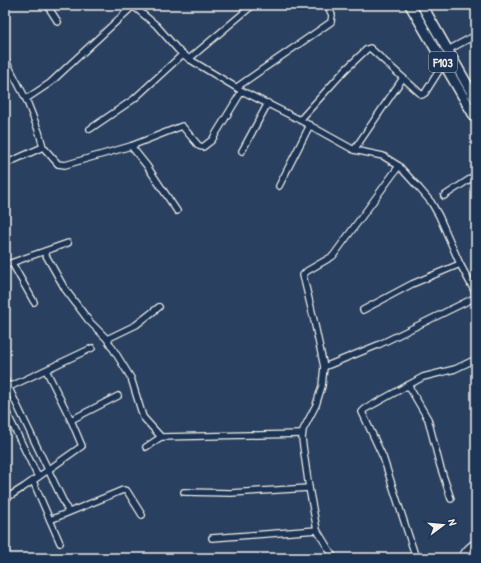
<svg xmlns="http://www.w3.org/2000/svg" width="481" height="563" viewBox="0 0 481 563" font-family="'Patrick Hand',sans-serif">
  <rect width="100%" height="100%" fill="#2a4060"/>
  <filter id="ink" filterUnits="userSpaceOnUse"><feTurbulence type="fractalNoise" baseFrequency=".025" numOctaves="2"/><feDisplacementMap in="SourceGraphic" scale="8" xChannelSelector="R" yChannelSelector="G"/><feConvolveMatrix kernelMatrix="1 2 1 2 8 2 1 2 1" color-interpolation-filters="sRGB"/></filter>
  <g filter="url(#ink)">
    <g fill="none" stroke-linecap="round" stroke-linejoin="round">
      <defs>
        <g id="minor">
          <path d="M 47,5 L 58,22"/>
          <path d="M 132,5 L 156,25 L 178,50 L 189,59 L 242,91 L 300,120 L 354,150 L 383,156 L 399,166 L 419,188 L 431,202 L 439,216 L 460,264 L 476,294"/>
          <path d="M 448,50 L 476,35"/>
          <path d="M 5,59 L 26,99 L 39,132 L 43,147 L 58,164 L 65,165 L 131,146 L 182,126 L 199,146 L 203,147 L 212,140 L 242,91"/>
          <path d="M 189,59 L 253,5"/>
          <path d="M 237,87 L 331,22 L 332,15 L 327,5"/>
          <path d="M 26,99 L 50,83 L 133,6"/>
          <path d="M 300,120 L 345,70 L 367,49 L 370,48 L 422,95 L 425,93 L 444,63"/>
          <path d="M 90,129 L 134,99 L 183,54"/>
          <path d="M 131,146 L 147,166 L 177,211"/>
          <path d="M 354,150 L 403,78"/>
          <path d="M 242,151 L 268,103"/>
          <path d="M 5,164 L 43,147"/>
          <path d="M 279,186 L 310,125"/>
          <path d="M 444,196 L 476,175"/>
          <path d="M 44,252 L 65,289 L 89,321 L 107,339 L 131,378 L 143,417 L 161,437"/>
          <path d="M 12,263 L 34,302"/>
          <path d="M 5,265 L 68,243"/>
          <path d="M 363,310 L 412,284 L 460,264"/>
          <path d="M 107,339 L 136,325 L 159,307"/>
          <path d="M 324,367 L 378,345 L 476,297"/>
          <path d="M 5,380 L 67,509"/>
          <path d="M 408,385 L 428,419 L 440,466 L 451,499"/>
          <path d="M 5,389 L 92,348"/>
          <path d="M 5,409 L 38,477"/>
          <path d="M 71,420 L 118,396"/>
          <path d="M 146,447 L 161,437 L 302,434"/>
          <path d="M 33,481 L 60,543"/>
          <path d="M 184,492 L 231,493 L 309,488"/>
          <path d="M 5,499 L 24,487 L 82,446 L 71,420 L 46,370"/>
          <path d="M 50,520 L 123,490 L 127,491 L 142,515"/>
          <path d="M 212,538 L 317,530"/>
          <path d="M 334,558 L 317,530 L 309,488 L 302,439 L 303,430 L 316,405 L 322,386 L 324,367 L 313,316 L 303,275 L 307,271 L 333,256 L 399,166"/>
          <path d="M 416,558 L 383,457 L 362,412 L 365,409 L 423,377 L 455,369 L 476,359"/>
          <path d="M 460,558 L 468,548 L 476,541"/>
        </g>
        <g id="primary">
          <path d="M 410,5 L 476,119"/>
          <path d="M 422,5 L 476,100"/>
        </g>
      </defs>
      <use href="#minor" stroke="#f4f1e8" stroke-width="8"/>
      <use href="#primary" stroke="#f4f1e8" stroke-width="12"/>
      <use href="#minor" stroke="#1d3557" stroke-width="5.5"/>
      <use href="#primary" stroke="#1d3557" stroke-width="9"/>
    </g>
  </g>
  <g text-anchor="middle" dominant-baseline="central" stroke-width="4" stroke-linejoin="round" paint-order="stroke">
    <rect fill="#1d3557" stroke="#b4b9bc" stroke-width="1" x="429" y="52" width="28" height="20" rx="3"/>
    <g font-size="12" font-weight="bold" fill="#f4f1e8">
      <text x="443" y="62">F103</text>
    </g>
  </g>
  <rect width="481" height="563" fill="none" stroke="#1d3557" stroke-width="20"/>
  <rect x="10" y="10" width="461" height="543" fill="none" stroke="#f4f1e8" stroke-width="1.5" filter="url(#ink)"/>
  <g transform="translate(443 525) rotate(74)" stroke="#1d3557" stroke-width="3" paint-order="stroke">
  <path d="M0-3L7 15L0 10L-7 15Z" fill="#f4f1e8"/>
  <text y="-6" font-size="11" font-weight="bold" text-anchor="middle" fill="#f4f1e8">N</text>
  </g>
</svg>
